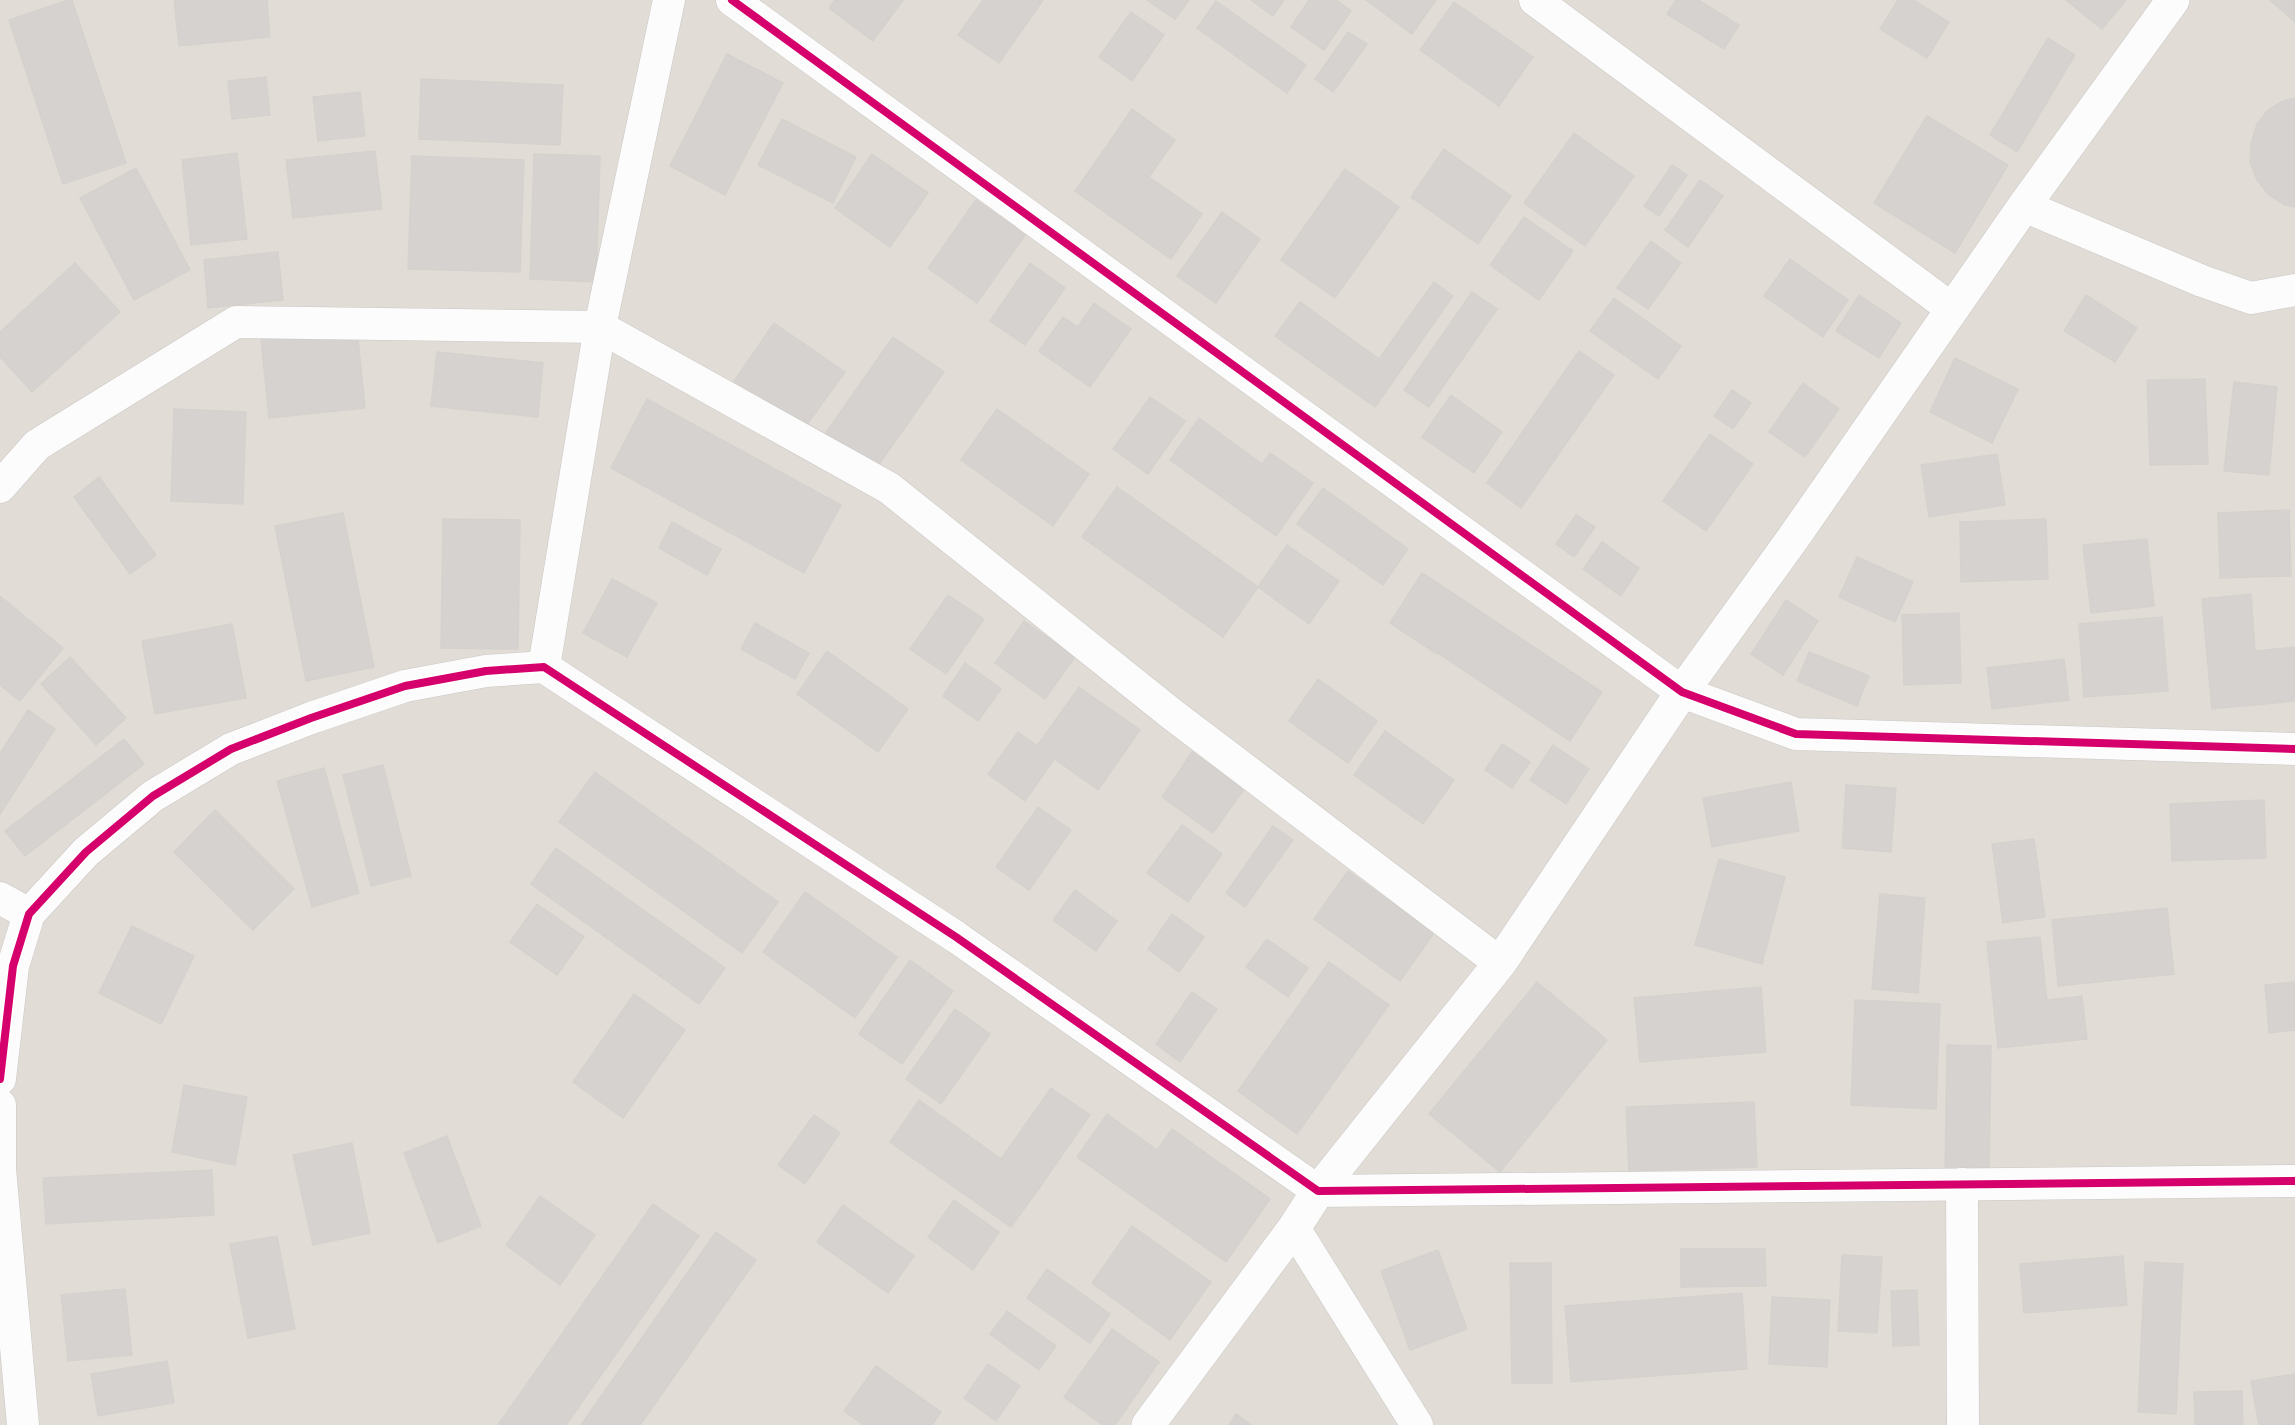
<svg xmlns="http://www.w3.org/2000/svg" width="2295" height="1425" viewBox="0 0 2295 1425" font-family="Ubuntu,sans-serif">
  <rect width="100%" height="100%" fill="#edebe8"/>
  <rect fill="#e1dcd6" x="0" y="0" width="2295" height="1425"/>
  <g fill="#d5d2cf" stroke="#d5d2ce" stroke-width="1.5">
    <path d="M 68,0 L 72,0 L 126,163 L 63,184 L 9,20 Z"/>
    <path d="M 174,0 L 267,0 L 270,37 L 179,46 Z"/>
    <path d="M 835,0 L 903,0 L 873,41 L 829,8 Z"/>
    <path d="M 983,0 L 1043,0 L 999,63 L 958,35 Z"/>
    <path d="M 1147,0 L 1189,0 L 1175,19 Z"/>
    <path d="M 1251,0 L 1284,0 L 1273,16 Z"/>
    <path d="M 1309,0 L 1336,0 L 1351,11 L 1324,50 L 1291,27 Z"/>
    <path d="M 1366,0 L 1436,0 L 1412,34 Z"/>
    <path d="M 1676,0 L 1698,0 L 1739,25 L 1724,49 L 1667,14 Z"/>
    <path d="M 1898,0 L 1913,0 L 1949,22 L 1927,58 L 1880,29 Z"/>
    <path d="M 2066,0 L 2126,0 L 2102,29 Z"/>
    <path d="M 2270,0 L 2295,0 L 2295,22 Z"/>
    <path d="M 1216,1 L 1306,65 L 1287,93 L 1197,28 Z"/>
    <path d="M 1454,2 L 1533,57 L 1499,106 L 1420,50 Z"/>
    <path d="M 1131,12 L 1164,35 L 1132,81 L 1099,57 Z"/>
    <path d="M 1348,32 L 1367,44 L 1333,92 L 1315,79 Z"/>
    <path d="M 2048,38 L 2075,55 L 2017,152 L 1990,135 Z"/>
    <path d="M 727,54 L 783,83 L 725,195 L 670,166 Z"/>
    <path d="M 266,77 L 270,115 L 232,119 L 228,81 Z"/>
    <path d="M 421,79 L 563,85 L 560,145 L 419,139 Z"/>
    <path d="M 360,92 L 365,136 L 318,141 L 313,97 Z"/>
    <path d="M 2295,98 L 2295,207 L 2285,205 L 2269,195 L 2257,180 L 2250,162 L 2251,143 L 2257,124 L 2268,110 L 2283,101 Z"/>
    <path d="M 1132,109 L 1175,140 L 1149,177 L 1106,147 Z"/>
    <path d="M 1927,116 L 2008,165 L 1955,253 L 1874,203 Z"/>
    <path d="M 782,119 L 856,157 L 833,203 L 758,165 Z"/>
    <path d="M 1574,133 L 1634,176 L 1585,246 L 1524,203 Z"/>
    <path d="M 1106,147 L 1202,214 L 1171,259 L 1075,191 Z"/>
    <path d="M 1444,149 L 1511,196 L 1478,244 L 1411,197 Z"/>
    <path d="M 375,151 L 382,209 L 293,218 L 286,160 Z"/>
    <path d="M 237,153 L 247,239 L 191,245 L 182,160 Z"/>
    <path d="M 534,154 L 600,156 L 596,282 L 530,279 Z"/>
    <path d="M 872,154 L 928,193 L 890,247 L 835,208 Z"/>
    <path d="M 412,156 L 524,160 L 520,272 L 408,269 Z"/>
    <path d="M 1672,165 L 1687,175 L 1659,216 L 1644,206 Z"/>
    <path d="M 136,168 L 190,270 L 134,300 L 80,198 Z"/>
    <path d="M 1345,169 L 1399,207 L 1335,298 L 1281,260 Z"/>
    <path d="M 1700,180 L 1723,196 L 1688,247 L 1665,230 Z"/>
    <path d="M 976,200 L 1025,235 L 977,303 L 928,268 Z"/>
    <path d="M 1222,212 L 1260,239 L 1216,303 L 1177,276 Z"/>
    <path d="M 1524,217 L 1573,251 L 1539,300 L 1490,265 Z"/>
    <path d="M 1651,241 L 1681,263 L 1648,309 L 1617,288 Z"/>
    <path d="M 278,252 L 283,300 L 208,308 L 204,260 Z"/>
    <path d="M 1790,259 L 1848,300 L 1823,337 L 1764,296 Z"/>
    <path d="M 75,263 L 120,312 L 32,392 L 0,357 L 0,332 Z"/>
    <path d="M 1030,263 L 1065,288 L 1025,345 L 990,321 Z"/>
    <path d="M 1434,282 L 1453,296 L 1375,407 L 1275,336 L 1300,302 L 1379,359 Z"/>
    <path d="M 1472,292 L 1497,309 L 1429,407 L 1404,390 Z"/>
    <path d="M 1859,295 L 1901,323 L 1879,358 L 1836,331 Z"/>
    <path d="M 2086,295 L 2137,328 L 2115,362 L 2064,331 Z"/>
    <path d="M 1614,298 L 1681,346 L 1658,379 L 1590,331 Z"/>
    <path d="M 1094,303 L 1131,329 L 1090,387 L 1039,351 L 1063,317 L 1078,327 Z"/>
    <path d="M 774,323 L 845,372 L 801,433 L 732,384 Z"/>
    <path d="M 357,329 L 365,408 L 269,418 L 261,339 Z"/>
    <path d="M 893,337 L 944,372 L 873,473 L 823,437 Z"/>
    <path d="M 1579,351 L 1614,375 L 1521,508 L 1487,483 Z"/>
    <path d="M 437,352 L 543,363 L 538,417 L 431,406 Z"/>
    <path d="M 1955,358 L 2018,389 L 1992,443 L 1930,412 Z"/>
    <path d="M 2205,379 L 2208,464 L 2150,465 L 2147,380 Z"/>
    <path d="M 2234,382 L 2277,387 L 2269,475 L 2224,471 Z"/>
    <path d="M 1803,383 L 1839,409 L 1805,457 L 1769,432 Z"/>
    <path d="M 1732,390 L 1751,403 L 1733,429 L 1714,416 Z"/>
    <path d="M 1451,395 L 1502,432 L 1474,473 L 1422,437 Z"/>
    <path d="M 1150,397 L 1185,421 L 1148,474 L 1113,449 Z"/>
    <path d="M 647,399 L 841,505 L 804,573 L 611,468 Z"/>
    <path d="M 174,409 L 246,412 L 243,504 L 171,501 Z"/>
    <path d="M 997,409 L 1089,474 L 1053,526 L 961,460 Z"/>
    <path d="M 1199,418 L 1262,464 L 1270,453 L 1313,483 L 1276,536 L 1170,460 Z"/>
    <path d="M 1710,434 L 1753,464 L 1706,531 L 1663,501 Z"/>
    <path d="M 1997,454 L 2005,505 L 1929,517 L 1921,465 Z"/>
    <path d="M 99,477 L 156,555 L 130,574 L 74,497 Z"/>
    <path d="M 1117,487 L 1258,587 L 1223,637 L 1082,537 Z"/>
    <path d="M 1323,488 L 1408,549 L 1383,585 L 1297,524 Z"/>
    <path d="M 2289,510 L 2291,576 L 2220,578 L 2218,513 Z"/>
    <path d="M 343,513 L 374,667 L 306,681 L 275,526 Z"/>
    <path d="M 1576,515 L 1595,527 L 1574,557 L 1556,544 Z"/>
    <path d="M 443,519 L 520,520 L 518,649 L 441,648 Z"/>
    <path d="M 2046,519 L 2048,579 L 1961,582 L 1960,522 Z"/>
    <path d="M 672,522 L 721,549 L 707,575 L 659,548 Z"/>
    <path d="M 2147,539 L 2154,606 L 2091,613 L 2083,545 Z"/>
    <path d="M 1602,542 L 1639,568 L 1621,596 L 1583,569 Z"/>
    <path d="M 1287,545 L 1339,581 L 1309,624 L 1258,587 Z"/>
    <path d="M 1857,557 L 1913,582 L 1895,622 L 1839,597 Z"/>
    <path d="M 1422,573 L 1469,604 L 1437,654 L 1390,623 Z"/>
    <path d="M 612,579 L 657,603 L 627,657 L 583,633 Z"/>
    <path d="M 2251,594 L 2255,651 L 2295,647 L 2295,701 L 2212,709 L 2202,599 Z"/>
    <path d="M 948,595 L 984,619 L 946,674 L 910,649 Z"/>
    <path d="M 0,596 L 63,648 L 20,701 L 0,685 Z"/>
    <path d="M 1786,600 L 1818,621 L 1783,675 L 1751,654 Z"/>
    <path d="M 1469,604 L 1602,692 L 1570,741 L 1438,653 Z"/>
    <path d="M 1959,613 L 1961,683 L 1904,685 L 1902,615 Z"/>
    <path d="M 2162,617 L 2168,691 L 2084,697 L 2079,624 Z"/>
    <path d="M 1024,621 L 1075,657 L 1045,699 L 995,663 Z"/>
    <path d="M 755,623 L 809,653 L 795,679 L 741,649 Z"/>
    <path d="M 232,624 L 246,698 L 155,714 L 142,641 Z"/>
    <path d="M 827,651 L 908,709 L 878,752 L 797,694 Z"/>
    <path d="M 1809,652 L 1869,676 L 1857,706 L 1797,681 Z"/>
    <path d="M 70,657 L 126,718 L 96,745 L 41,684 Z"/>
    <path d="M 2064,659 L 2069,700 L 1992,709 L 1987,668 Z"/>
    <path d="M 965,663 L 1001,689 L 978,721 L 943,696 Z"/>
    <path d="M 1318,679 L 1377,721 L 1348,763 L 1289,721 Z"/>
    <path d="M 1079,687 L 1140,730 L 1098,790 L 1037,746 Z"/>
    <path d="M 28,710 L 55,729 L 0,814 L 0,753 Z"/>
    <path d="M 1385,731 L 1454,780 L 1423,824 L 1354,775 Z"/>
    <path d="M 1018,732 L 1055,758 L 1025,801 L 988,774 Z"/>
    <path d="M 124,739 L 144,764 L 25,856 L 5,831 Z"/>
    <path d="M 1502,744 L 1530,762 L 1512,788 L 1485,770 Z"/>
    <path d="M 1553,745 L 1589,769 L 1566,804 L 1530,780 Z"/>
    <path d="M 1192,752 L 1244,789 L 1213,833 L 1162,797 Z"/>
    <path d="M 383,765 L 411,876 L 371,886 L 343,775 Z"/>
    <path d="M 324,768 L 359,893 L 312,907 L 277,781 Z"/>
    <path d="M 595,772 L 778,902 L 742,953 L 559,822 Z"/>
    <path d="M 1791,782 L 1799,831 L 1712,847 L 1703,798 Z"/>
    <path d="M 1846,785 L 1896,788 L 1891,852 L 1842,848 Z"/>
    <path d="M 2264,800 L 2266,858 L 2172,861 L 2170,804 Z"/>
    <path d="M 1038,807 L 1071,830 L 1029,890 L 996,867 Z"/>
    <path d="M 215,810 L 294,889 L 253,930 L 174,852 Z"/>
    <path d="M 1182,825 L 1222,854 L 1188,902 L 1147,873 Z"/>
    <path d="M 1273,826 L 1293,840 L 1245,907 L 1226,893 Z"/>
    <path d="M 2034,839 L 2045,917 L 2003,923 L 1992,844 Z"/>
    <path d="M 556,848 L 725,968 L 699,1004 L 531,884 Z"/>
    <path d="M 1719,859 L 1785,877 L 1762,964 L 1695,945 Z"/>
    <path d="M 1348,871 L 1434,933 L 1400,981 L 1314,919 Z"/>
    <path d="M 1075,890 L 1117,921 L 1096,951 L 1053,920 Z"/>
    <path d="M 805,892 L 897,957 L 855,1018 L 763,952 Z"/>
    <path d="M 1880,894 L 1925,898 L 1918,993 L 1872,989 Z"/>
    <path d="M 537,904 L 584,937 L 557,975 L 510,942 Z"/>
    <path d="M 2167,908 L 2174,974 L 2058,986 L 2052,920 Z"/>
    <path d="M 1172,914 L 1204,937 L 1179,972 L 1148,949 Z"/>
    <path d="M 132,926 L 194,956 L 161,1024 L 99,993 Z"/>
    <path d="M 2040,937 L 2047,1000 L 2082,996 L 2087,1039 L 1998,1048 L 1987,942 Z"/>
    <path d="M 1267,939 L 1308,968 L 1288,997 L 1246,967 Z"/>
    <path d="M 910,960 L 953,991 L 902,1064 L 859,1034 Z"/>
    <path d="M 1329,962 L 1389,1005 L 1297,1134 L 1238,1091 Z"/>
    <path d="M 1537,982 L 1607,1040 L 1500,1172 L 1429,1114 Z"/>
    <path d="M 2295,982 L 2295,1030 L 2269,1033 L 2265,985 Z"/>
    <path d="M 1761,987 L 1766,1052 L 1640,1062 L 1634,998 Z"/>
    <path d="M 1192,992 L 1217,1009 L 1180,1062 L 1156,1044 Z"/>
    <path d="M 634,994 L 685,1030 L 623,1118 L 573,1082 Z"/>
    <path d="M 1855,1000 L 1940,1004 L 1936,1109 L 1851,1105 Z"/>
    <path d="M 955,1009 L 990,1034 L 941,1104 L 906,1079 Z"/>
    <path d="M 1947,1045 L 1991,1046 L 1989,1177 L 1945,1176 Z"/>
    <path d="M 184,1085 L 247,1097 L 235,1165 L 172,1152 Z"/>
    <path d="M 1051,1088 L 1090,1115 L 1040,1187 L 1001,1159 Z"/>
    <path d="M 919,1100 L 1040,1187 L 1011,1227 L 890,1142 Z"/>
    <path d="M 1754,1102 L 1757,1167 L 1629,1171 L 1626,1107 Z"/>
    <path d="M 1107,1114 L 1157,1150 L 1172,1129 L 1270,1199 L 1226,1262 L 1077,1157 Z"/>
    <path d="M 814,1115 L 840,1133 L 805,1184 L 778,1165 Z"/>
    <path d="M 447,1136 L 481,1226 L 438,1243 L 404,1153 Z"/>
    <path d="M 352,1143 L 370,1233 L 313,1245 L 293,1155 Z"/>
    <path d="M 212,1170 L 214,1215 L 46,1224 L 43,1178 Z"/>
    <path d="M 540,1196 L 595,1235 L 560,1285 L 506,1245 Z"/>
    <path d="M 954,1200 L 999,1232 L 973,1270 L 928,1237 Z"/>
    <path d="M 653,1204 L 699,1236 L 566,1425 L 498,1425 Z"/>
    <path d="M 843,1205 L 914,1256 L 888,1293 L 817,1242 Z"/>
    <path d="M 1132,1226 L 1211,1282 L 1170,1340 L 1092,1283 Z"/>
    <path d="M 716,1232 L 756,1260 L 640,1425 L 581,1425 Z"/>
    <path d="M 277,1236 L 295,1329 L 248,1338 L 230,1244 Z"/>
    <path d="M 1681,1249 L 1765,1249 L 1766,1286 L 1681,1287 Z"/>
    <path d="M 1438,1250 L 1467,1329 L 1410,1350 L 1381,1271 Z"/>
    <path d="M 1842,1255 L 1882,1257 L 1877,1333 L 1838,1331 Z"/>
    <path d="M 2123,1256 L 2127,1305 L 2024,1313 L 2020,1264 Z"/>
    <path d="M 2145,1262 L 2183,1264 L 2176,1414 L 2138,1412 Z"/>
    <path d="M 1510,1263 L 1551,1263 L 1552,1383 L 1512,1383 Z"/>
    <path d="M 1047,1269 L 1110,1314 L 1090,1343 L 1027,1298 Z"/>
    <path d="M 125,1289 L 132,1355 L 68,1361 L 61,1295 Z"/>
    <path d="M 1917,1290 L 1919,1345 L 1893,1346 L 1891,1291 Z"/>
    <path d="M 1742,1293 L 1747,1369 L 1571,1382 L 1565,1306 Z"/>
    <path d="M 1772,1297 L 1830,1300 L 1827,1367 L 1769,1364 Z"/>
    <path d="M 1007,1311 L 1056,1346 L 1039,1370 L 990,1334 Z"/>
    <path d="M 1112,1329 L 1159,1362 L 1115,1425 L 1103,1425 L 1064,1397 Z"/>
    <path d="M 167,1361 L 174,1403 L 98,1416 L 91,1374 Z"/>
    <path d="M 988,1364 L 1020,1386 L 996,1421 L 964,1398 Z"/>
    <path d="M 876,1366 L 941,1412 L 932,1425 L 864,1425 L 844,1411 Z"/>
    <path d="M 2295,1374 L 2295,1425 L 2259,1425 L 2251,1381 Z"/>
    <path d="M 2242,1391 L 2243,1425 L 2195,1425 L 2194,1392 Z"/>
    <path d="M 1236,1414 L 1251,1425 L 1229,1425 Z"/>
  </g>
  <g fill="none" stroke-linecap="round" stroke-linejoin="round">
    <defs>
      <g id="minor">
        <path d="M 732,0 L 1682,692 L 1796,734 L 2295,749"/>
        <path d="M 1535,0 L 1952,309"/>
        <path d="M 2024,206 L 2202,281 L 2251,298 L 2295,290"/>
        <path d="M 0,487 L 37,445 L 236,322 L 600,327 L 889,488 L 1173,715 L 1500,963"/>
        <path d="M 544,667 L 600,327 L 669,0"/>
        <path d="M 0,898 L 29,914"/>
        <path d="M 0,1079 L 13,966 L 29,914 L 86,852 L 153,796 L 231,749 L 311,718 L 405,686 L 486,671 L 544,667 L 956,937 L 1318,1191 L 2295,1181"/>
        <path d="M 0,1105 L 0,1169 L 23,1425"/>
        <path d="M 1962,1184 L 1963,1425"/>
        <path d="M 1294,1228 L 1417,1425"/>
      </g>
      <path id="tertiary" d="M 1148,1425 L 1294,1228 L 1318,1191 L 1500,963 L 1682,692 L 1796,534 L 2024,206 L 2173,0"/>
    </defs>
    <use href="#minor" stroke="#cac7c4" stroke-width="33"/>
    <use href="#tertiary" stroke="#cac7c4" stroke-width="34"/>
    <use href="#minor" stroke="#fcfcfc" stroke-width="32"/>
    <use href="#tertiary" stroke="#fcfcfc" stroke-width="33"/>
    <defs>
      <g id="cycleway">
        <path d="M 732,0 L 1682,692 L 1796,734 L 2295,749"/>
        <path d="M 0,1079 L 13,966 L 29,914 L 86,852 L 153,796 L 231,749 L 311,718 L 405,686 L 486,671 L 544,667 L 956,937 L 1318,1191 L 2295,1181"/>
      </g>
    </defs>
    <use href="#cycleway" stroke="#fff" stroke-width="11"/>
    <use href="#cycleway" stroke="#d6006c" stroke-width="8"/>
  </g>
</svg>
